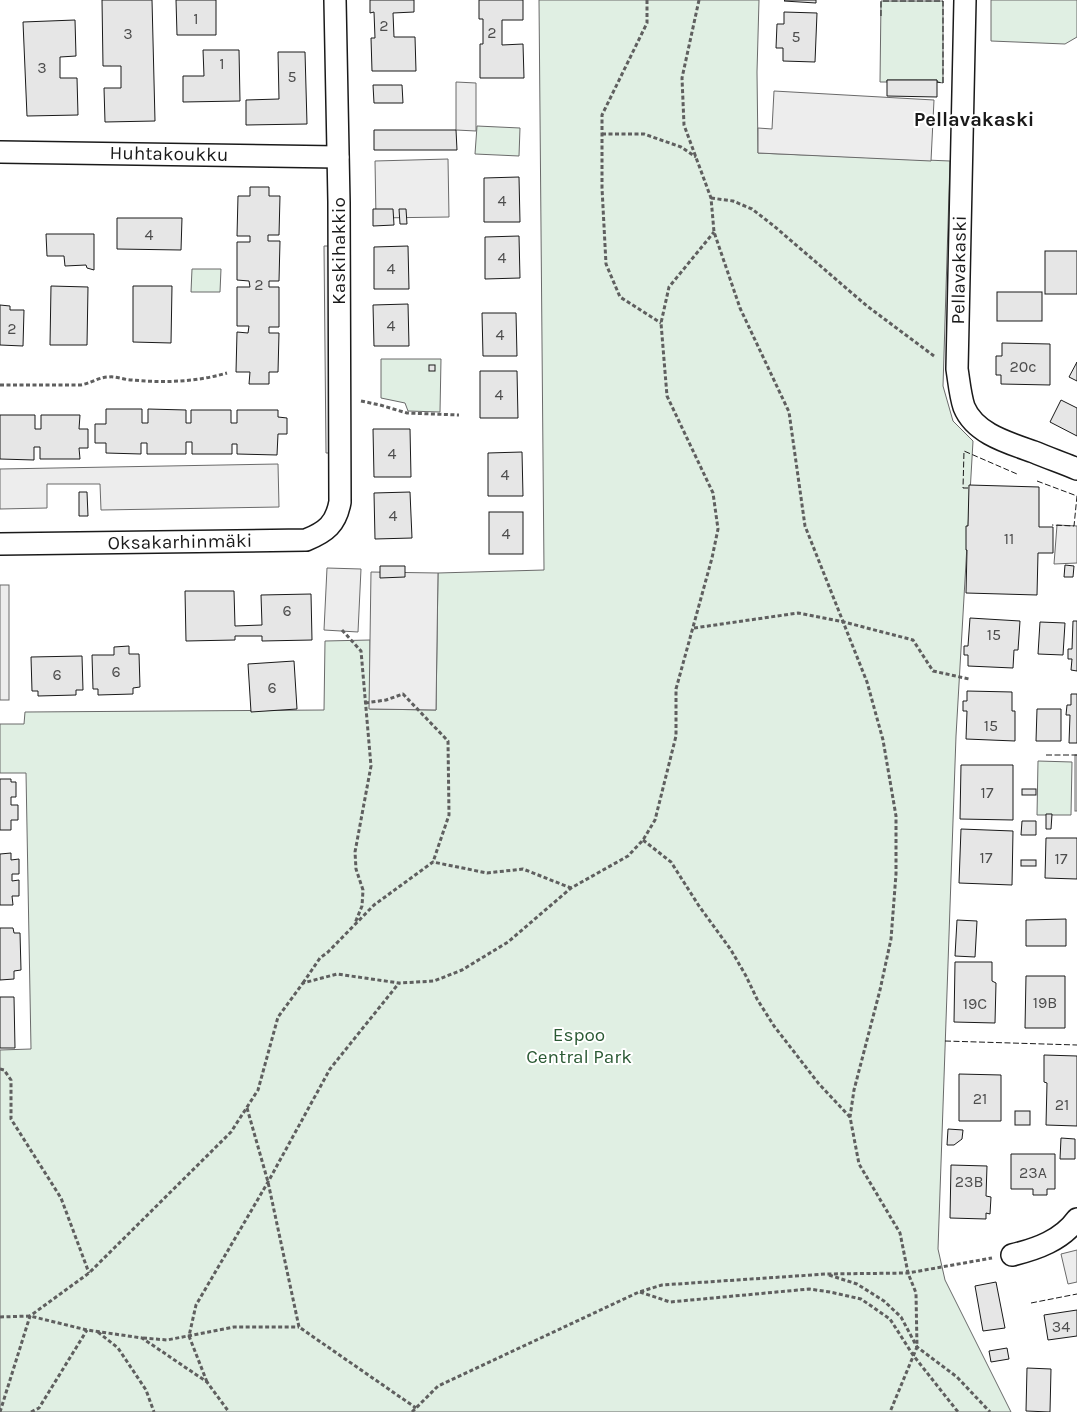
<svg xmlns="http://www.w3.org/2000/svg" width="1077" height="1412" viewBox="0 0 1077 1412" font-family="Karla,sans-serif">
  <rect width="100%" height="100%" fill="#fff"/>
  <g fill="#e0efe3" stroke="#6a6a6a">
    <path d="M 539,0 L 759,0 L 757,72 L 758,153 L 950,161 L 943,386 L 953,421 L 973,441 L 956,736 L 938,1249 L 945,1280 L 1011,1412 L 0,1412 L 0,1050 L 31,1049 L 26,773 L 0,773 L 0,724 L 24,724 L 25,712 L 324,710 L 325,641 L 370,640 L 370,709 L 436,710 L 438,573 L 544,570 Z"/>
    <path d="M 991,0 L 1077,0 L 1077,37 L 1065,44 L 991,41 Z"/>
    <path d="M 881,1 L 943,1 L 943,83 L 937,82 L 937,80 L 887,80 L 887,82 L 880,82 Z"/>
    <path d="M 477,126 L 520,128 L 519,156 L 475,154 Z"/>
    <path d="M 192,269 L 221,269 L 220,292 L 191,292 Z"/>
    <path d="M 381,359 L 441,359 L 440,412 L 408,411 L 405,403 L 381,398 Z"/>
    <path d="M 1038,761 L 1072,762 L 1071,815 L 1037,815 Z"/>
  </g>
  <g fill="#ededed" stroke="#6a6a6a">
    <path d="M 456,82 L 476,83 L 476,131 L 456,130 Z"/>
    <path d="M 774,91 L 934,100 L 931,161 L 758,153 L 758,128 L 772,129 Z"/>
    <path d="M 448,159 L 449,217 L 376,218 L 375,161 Z"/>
    <path d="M 324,246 L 332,246 L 334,453 L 326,453 Z"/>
    <path d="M 278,464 L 279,507 L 101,510 L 100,484 L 47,484 L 47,508 L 0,509 L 0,469 Z"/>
    <path d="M 1057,525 L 1077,526 L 1077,563 L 1054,564 Z"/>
    <path d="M 327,568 L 361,569 L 358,632 L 324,630 Z"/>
    <path d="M 371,572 L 438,573 L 436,710 L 369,709 Z"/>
    <rect x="0" y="585" width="9" height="115"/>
    <rect x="1075" y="755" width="2" height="56"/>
    <path d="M 1077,1250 L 1077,1282 L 1068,1284 L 1061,1254 Z"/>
  </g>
  <g fill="#e6e6e6" stroke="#1a1a1a">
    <path d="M 102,0 L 152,0 L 155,121 L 105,122 L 104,88 L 121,88 L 121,66 L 103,66 Z"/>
    <path d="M 176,0 L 216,0 L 216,35 L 177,35 Z"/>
    <path d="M 370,0 L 414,0 L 414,12 L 393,13 L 394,37 L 415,37 L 416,71 L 372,71 L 371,38 L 375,38 L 374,12 L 370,13 Z"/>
    <path d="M 479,0 L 523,0 L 523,20 L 502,20 L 502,45 L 523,44 L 524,78 L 480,78 L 480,44 L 483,44 L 483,19 L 479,19 Z"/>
    <path d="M 785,0 L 816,0 L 816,3 L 784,1 Z"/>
    <path d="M 784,12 L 817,13 L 815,62 L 783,61 L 783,48 L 776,48 L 777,24 L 784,24 Z"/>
    <path d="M 75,20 L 76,56 L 60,57 L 60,78 L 77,78 L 78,115 L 27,116 L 23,22 Z"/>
    <path d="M 203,50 L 239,50 L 240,101 L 183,102 L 183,76 L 204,76 Z"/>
    <path d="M 278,52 L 305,52 L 307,124 L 246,125 L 246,100 L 279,99 Z"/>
    <path d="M 887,80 L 937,80 L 937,97 L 887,96 Z"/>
    <path d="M 373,85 L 402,85 L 403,103 L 374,103 Z"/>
    <path d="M 374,130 L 456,130 L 457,150 L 374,150 Z"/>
    <path d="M 519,177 L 520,222 L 484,222 L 484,178 Z"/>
    <path d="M 250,187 L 269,187 L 269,196 L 280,196 L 279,235 L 268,235 L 268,241 L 280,241 L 279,281 L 269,281 L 269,287 L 279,287 L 279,327 L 269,327 L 269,333 L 279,333 L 278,372 L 269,372 L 269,384 L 249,384 L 250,372 L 236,372 L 237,332 L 248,333 L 249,326 L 237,326 L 237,287 L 250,287 L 249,281 L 237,280 L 237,242 L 250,242 L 250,236 L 237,236 L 238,196 L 250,196 Z"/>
    <path d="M 373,209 L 393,209 L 394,225 L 373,226 Z"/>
    <path d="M 399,209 L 406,209 L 407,224 L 400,224 Z"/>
    <path d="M 117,218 L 182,218 L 181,250 L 117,249 Z"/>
    <path d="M 46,234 L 94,234 L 94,270 L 87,268 L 86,265 L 65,266 L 64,256 L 47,256 Z"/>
    <path d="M 519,236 L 520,278 L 485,279 L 485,237 Z"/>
    <path d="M 408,246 L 409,289 L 374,289 L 374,247 Z"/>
    <rect x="1045" y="251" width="32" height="43"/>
    <path d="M 51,286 L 88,287 L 87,345 L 50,345 Z"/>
    <path d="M 133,286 L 172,286 L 171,343 L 133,342 Z"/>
    <rect x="997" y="292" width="45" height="29"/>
    <path d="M 408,304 L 409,346 L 374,346 L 373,305 Z"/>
    <path d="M 0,305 L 10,306 L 10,310 L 24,310 L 23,346 L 0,345 Z"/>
    <path d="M 482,313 L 516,313 L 517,356 L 483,356 Z"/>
    <path d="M 1002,343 L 1050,344 L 1050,385 L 1001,384 L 1001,375 L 996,375 L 996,356 L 1002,356 Z"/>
    <path d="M 1077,362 L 1077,381 L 1069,377 Z"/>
    <rect x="429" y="365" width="6" height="6"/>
    <path d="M 480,371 L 517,371 L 518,418 L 480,418 Z"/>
    <path d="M 1061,400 L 1077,408 L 1077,436 L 1050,422 Z"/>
    <path d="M 106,409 L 142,409 L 142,423 L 148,423 L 148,409 L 186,410 L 186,423 L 191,423 L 191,410 L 231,410 L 231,423 L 237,423 L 237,410 L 278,410 L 278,417 L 287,418 L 287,434 L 278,434 L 277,455 L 237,454 L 237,444 L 232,444 L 232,454 L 192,454 L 192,442 L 186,442 L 186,454 L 147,454 L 147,443 L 141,443 L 141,454 L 106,453 L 106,443 L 95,443 L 95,424 L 106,424 Z"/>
    <path d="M 0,415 L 35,415 L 35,429 L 41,429 L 41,415 L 80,415 L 79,429 L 88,429 L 88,448 L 79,448 L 80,459 L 40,459 L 40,447 L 34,447 L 34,460 L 0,459 Z"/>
    <path d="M 373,429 L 410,429 L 411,477 L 374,477 Z"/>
    <path d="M 522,452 L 523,496 L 488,496 L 488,453 Z"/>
    <path d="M 969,485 L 1039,487 L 1039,527 L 1053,527 L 1053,553 L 1038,553 L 1037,595 L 966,593 L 967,550 L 966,550 L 966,526 L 968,526 Z"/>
    <path d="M 79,492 L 87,492 L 88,516 L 79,516 Z"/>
    <path d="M 410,492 L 412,538 L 375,539 L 374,493 Z"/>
    <rect x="489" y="512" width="34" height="42"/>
    <path d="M 1065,565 L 1074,566 L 1073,577 L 1064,577 Z"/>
    <path d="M 380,566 L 405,566 L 405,577 L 380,578 Z"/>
    <path d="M 185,591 L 234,591 L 235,626 L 262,625 L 261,595 L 311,594 L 312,640 L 262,641 L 262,636 L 235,636 L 235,640 L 186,641 Z"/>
    <path d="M 970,618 L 1020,621 L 1018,650 L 1014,650 L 1013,668 L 968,666 L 968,655 L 964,655 L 964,646 L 968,646 Z"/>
    <path d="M 1073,621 L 1077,621 L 1077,671 L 1071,670 L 1072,659 L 1068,659 L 1068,649 L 1072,649 Z"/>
    <path d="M 1040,622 L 1065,623 L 1063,655 L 1038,654 Z"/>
    <path d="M 129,646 L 129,654 L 139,654 L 140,687 L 133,688 L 133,694 L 98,695 L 98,689 L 93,689 L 92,655 L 114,655 L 114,647 Z"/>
    <path d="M 82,656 L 83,690 L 76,690 L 76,695 L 38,696 L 38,691 L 32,691 L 31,657 Z"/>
    <path d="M 294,661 L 297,709 L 251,712 L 248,664 Z"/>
    <path d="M 967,691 L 1012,692 L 1012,711 L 1015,711 L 1015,741 L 966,739 L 967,711 L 963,711 L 963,701 L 967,701 Z"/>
    <path d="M 1071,694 L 1077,694 L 1077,743 L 1069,743 L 1070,715 L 1066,715 L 1067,705 L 1071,705 Z"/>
    <path d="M 1037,709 L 1061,709 L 1061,741 L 1036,741 Z"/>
    <path d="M 961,765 L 1013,765 L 1013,820 L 960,819 Z"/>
    <path d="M 0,779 L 11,779 L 11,782 L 16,782 L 16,797 L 11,797 L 11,805 L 18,805 L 18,820 L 11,820 L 11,830 L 0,830 Z"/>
    <rect x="1022" y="789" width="14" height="6"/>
    <path d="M 1046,814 L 1052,814 L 1051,829 L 1046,829 Z"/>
    <path d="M 1022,821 L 1036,821 L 1036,835 L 1021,835 Z"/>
    <path d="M 961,829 L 1013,831 L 1012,885 L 959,883 Z"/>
    <path d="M 1046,838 L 1077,838 L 1077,879 L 1045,878 Z"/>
    <path d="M 11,853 L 11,860 L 19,859 L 19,874 L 12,874 L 12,881 L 19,880 L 19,896 L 12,896 L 13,905 L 0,905 L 0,854 Z"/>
    <rect x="1021" y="860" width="15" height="6"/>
    <path d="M 1066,919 L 1066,946 L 1026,946 L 1026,920 Z"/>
    <path d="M 957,920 L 977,921 L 975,957 L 955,956 Z"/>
    <path d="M 0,928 L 13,928 L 14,933 L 20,933 L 21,970 L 14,971 L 14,979 L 0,980 Z"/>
    <path d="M 955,962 L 992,962 L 992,981 L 996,983 L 995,1023 L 954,1022 Z"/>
    <path d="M 1026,976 L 1065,976 L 1065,1028 L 1025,1028 Z"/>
    <path d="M 0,997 L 14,997 L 15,1048 L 0,1048 Z"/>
    <path d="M 1044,1055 L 1077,1056 L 1077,1126 L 1046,1125 L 1047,1083 L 1044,1082 Z"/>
    <path d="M 959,1074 L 1001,1075 L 1001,1121 L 959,1121 Z"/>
    <rect x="1015" y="1111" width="15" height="14"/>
    <path d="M 948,1129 L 963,1130 L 962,1139 L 954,1145 L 947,1145 Z"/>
    <path d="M 1061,1138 L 1075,1139 L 1075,1159 L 1060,1159 Z"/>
    <path d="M 1011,1154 L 1055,1154 L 1055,1189 L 1047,1189 L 1047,1195 L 1033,1195 L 1033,1189 L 1011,1189 Z"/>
    <path d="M 951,1165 L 987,1166 L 986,1196 L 991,1197 L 990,1214 L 986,1213 L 986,1219 L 950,1218 Z"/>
    <path d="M 996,1282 L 1005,1328 L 983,1331 L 975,1286 Z"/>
    <path d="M 1077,1310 L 1077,1336 L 1048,1340 L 1044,1315 Z"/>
    <path d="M 1007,1348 L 1009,1359 L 991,1362 L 989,1351 Z"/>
    <path d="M 1027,1368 L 1051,1369 L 1050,1412 L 1026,1411 Z"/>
  </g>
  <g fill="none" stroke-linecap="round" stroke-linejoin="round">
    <defs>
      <g id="minor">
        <path d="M 965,0 L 957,369 C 959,381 960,395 964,407 C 975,434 1009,443 1034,452 C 1048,458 1063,463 1077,469"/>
        <path d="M 0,152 L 338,157"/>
        <path d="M 0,544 L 306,540 C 326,532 336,524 340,502 L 339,202 L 335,0"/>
        <path d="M 1012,1255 C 1037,1249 1062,1240 1077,1219"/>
      </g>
    </defs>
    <use href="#minor" stroke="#1a1a1a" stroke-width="24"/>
    <g stroke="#5f5f5f" stroke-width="3" stroke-dasharray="4 2.5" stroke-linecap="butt">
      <path d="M 647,0 L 647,23 L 602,115 L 602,188 L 606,264 L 620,297 L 661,323"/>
      <path d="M 699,0 L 682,78 L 684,125 L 711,198 L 714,232 L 740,308 L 789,412 L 805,526 L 867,682 L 883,740 L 896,816 L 896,874 L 891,939 L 880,990 L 854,1090 L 850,1117 L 859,1164 L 900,1233 L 908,1273 L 916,1293 L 917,1347 L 890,1412"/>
      <path d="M 602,134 L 644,134 L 681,147 L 696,157"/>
      <path d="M 711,198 L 733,201 L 752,209 L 774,226 L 867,306 L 934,356"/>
      <path d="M 0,385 L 80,385 C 90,384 98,377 109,377 C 116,376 124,380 132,380 C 164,383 196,382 227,373"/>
      <path d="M 361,401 L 380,405 L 407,413 L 459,415"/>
      <path d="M 694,628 L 798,613 L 844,622 L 913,640 L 933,671 L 969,679"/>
      <path d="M 342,630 L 361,651 L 371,766 L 355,852 L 356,869 L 363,890 L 362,906 L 355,923"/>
      <path d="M 365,703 L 386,700 L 403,694 L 448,741 L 449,815 L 433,862"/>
      <path d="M 643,840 L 671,862 L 699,906 L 731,950 L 746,976 L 757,999 L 774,1026 L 819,1084 L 850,1117"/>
      <path d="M 303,983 L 320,958 L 328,952 L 374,905 L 433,862 L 487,873 L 523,869 L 571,888"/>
      <path d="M 0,1069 L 4,1070 L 11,1080 L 11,1119 L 61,1198 L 89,1273"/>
      <path d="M 247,1108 L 268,1182 L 299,1327 L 416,1408"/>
      <path d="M 829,1275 L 857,1284 L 884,1301 L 901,1317 L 917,1347 L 957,1377 L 990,1412"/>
      <path d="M 640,1292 L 670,1302 L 809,1289 L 830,1292 L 861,1299 L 890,1319 L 913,1355 L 958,1412"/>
      <path d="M 0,1317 L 30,1316 L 87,1330 L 142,1338 L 207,1382 L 229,1412"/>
      <path d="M 98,1332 L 118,1348 L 146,1390 L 154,1412"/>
      <path d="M 143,1338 L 167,1340 L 234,1327 L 299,1327"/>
      <path d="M 207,1382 L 189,1336 L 196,1305 L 268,1182 L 330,1069 L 399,983"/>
      <path d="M 0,1412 L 30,1316 L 89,1273 L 231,1132 L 258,1090 L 278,1017 L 303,983 L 337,974 L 399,983 L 434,981 L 462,970 L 508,942 L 571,888 L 628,856 L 643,840 L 655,820 L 676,736 L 676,689 L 712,558 L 718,529 L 713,493 L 667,396 L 661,323 L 669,287 L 714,232"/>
      <path d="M 31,1412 L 39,1408 L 87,1330"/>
      <path d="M 412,1412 L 438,1386 L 639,1292 L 662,1285 L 826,1274 L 908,1273 L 992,1258"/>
    </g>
    <use href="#minor" stroke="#fff" stroke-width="21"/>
    <g stroke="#1a1a1a" stroke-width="1" stroke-dasharray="6 2.5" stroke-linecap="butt">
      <path d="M 881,16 L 881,1 L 943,1 L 943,83 L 937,82"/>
      <path d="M 1037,481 L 1077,496 L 1074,526 L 1052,525"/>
      <path d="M 968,488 L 963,488 L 964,451 L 1017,474"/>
      <path d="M 1046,755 L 1077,755"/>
      <path d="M 945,1041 L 1077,1045"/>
      <path d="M 1031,1303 L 1077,1294"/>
    </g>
  </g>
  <g text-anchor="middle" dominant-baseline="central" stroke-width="4" stroke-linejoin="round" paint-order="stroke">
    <g font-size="16" fill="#4d4d4d">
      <text x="196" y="18">1</text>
      <text x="384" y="25">2</text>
      <text x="492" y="32">2</text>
      <text x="128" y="33">3</text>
      <text x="796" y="36">5</text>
      <text x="222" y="63">1</text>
      <text x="42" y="67">3</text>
      <text x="292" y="76">5</text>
      <text x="502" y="200">4</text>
      <text x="149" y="234">4</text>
      <text x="502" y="257">4</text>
      <text x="391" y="268">4</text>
      <text x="259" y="284">2</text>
      <text x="391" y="325">4</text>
      <text x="12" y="328">2</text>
      <text x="500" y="334">4</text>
      <text x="1023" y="366">20c</text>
      <text x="499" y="394">4</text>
      <text x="392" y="453">4</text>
      <text x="505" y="474">4</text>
      <text x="393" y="515">4</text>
      <text x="506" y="533">4</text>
      <text x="1009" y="538">11</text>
      <text x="287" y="610">6</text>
      <text x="994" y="634">15</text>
      <text x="116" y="671">6</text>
      <text x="57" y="674">6</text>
      <text x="272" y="687">6</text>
      <text x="991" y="725">15</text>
      <text x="987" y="792">17</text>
      <text x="986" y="857">17</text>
      <text x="1061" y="858">17</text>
      <text x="1045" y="1002">19B</text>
      <text x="975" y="1003">19C</text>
      <text x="980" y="1098">21</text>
      <text x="1062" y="1104">21</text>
      <text x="1033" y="1172">23A</text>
      <text x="969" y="1181">23B</text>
      <text x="1061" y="1326">34</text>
    </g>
    <g font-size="19" fill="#1a1a1a" stroke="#fff">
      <text transform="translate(169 154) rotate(1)">Huhtakoukku</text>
      <text transform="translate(339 251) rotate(-90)">Kaskihakkio</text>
      <text transform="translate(959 270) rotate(-89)">Pellavakaski</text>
      <text transform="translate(180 542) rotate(-1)">Oksakarhinmäki</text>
    </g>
    <g font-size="19" fill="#2b5a34" stroke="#fff">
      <text x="579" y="1035">Espoo<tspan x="579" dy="22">Central Park</tspan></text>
    </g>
    <g font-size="20" font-weight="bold" fill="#1a1a1a" stroke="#fff">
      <text x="974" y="119">Pellavakaski</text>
    </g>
  </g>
</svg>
